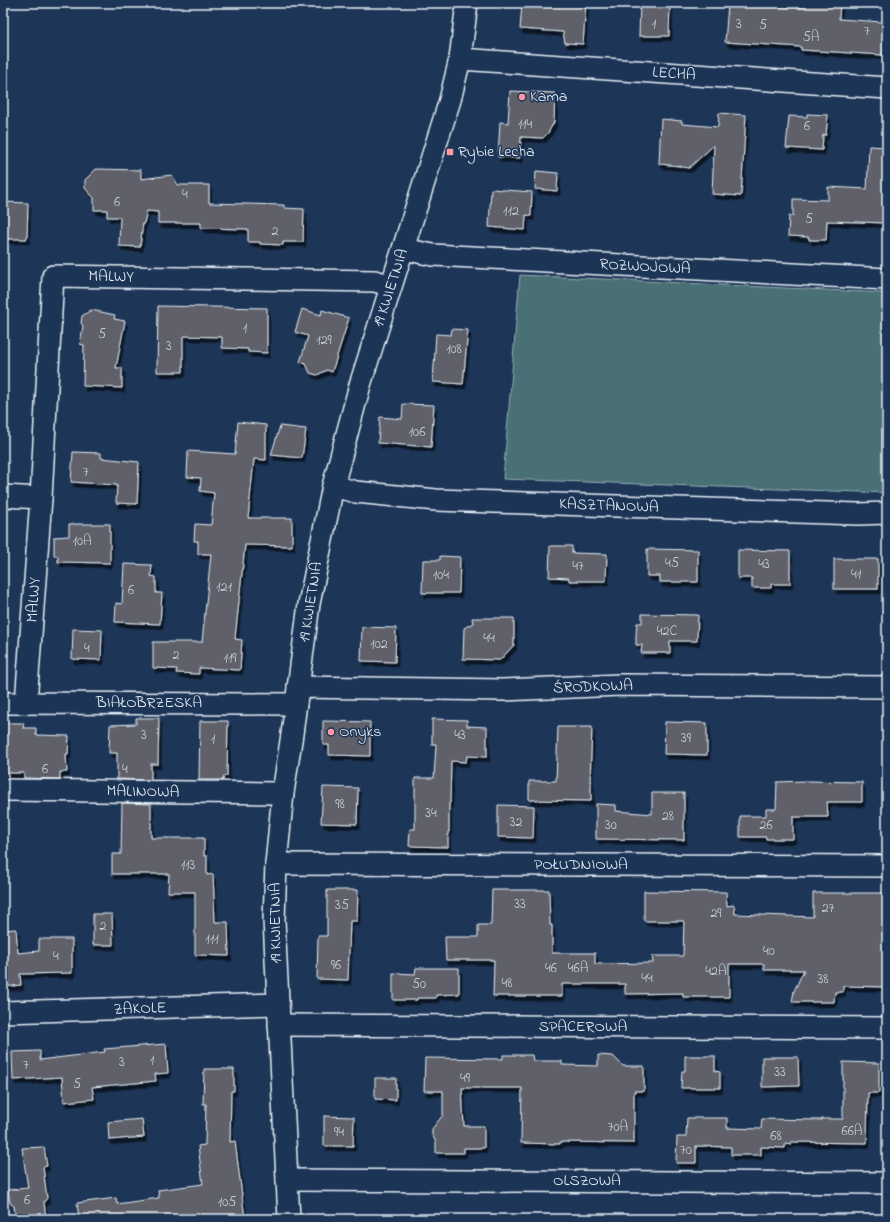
<svg xmlns="http://www.w3.org/2000/svg" width="890" height="1222" viewBox="0 0 890 1222" font-family="'Indie Flower',sans-serif">
  <defs>
    <filter id="shadow"><feDropShadow dx="2.5" dy="4.5" stdDeviation="0" flood-color="#0009"/></filter>
  </defs>
  <rect width="100%" height="100%" fill="#1d3557"/>
  <filter id="ink" filterUnits="userSpaceOnUse"><feTurbulence type="fractalNoise" baseFrequency=".025" numOctaves="2"/><feDisplacementMap in="SourceGraphic" scale="8" xChannelSelector="R" yChannelSelector="G"/><feConvolveMatrix kernelMatrix="1 2 1 2 8 2 1 2 1" color-interpolation-filters="sRGB"/></filter>
  <g filter="url(#ink)">
    <path fill="#487075" stroke="#98b0b6" d="M 520,275 L 887,293 L 887,493 L 503,479 Z"/>
    <g fill="#5f6169" stroke="#e8f1f8" filter="url(#shadow)">
      <path d="M 522,3 L 586,3 L 583,44 L 565,43 L 563,32 L 520,29 Z"/>
      <path d="M 640,3 L 670,3 L 669,36 L 639,36 Z"/>
      <path d="M 804,3 L 840,3 L 839,19 L 882,22 L 882,23 L 885,23 L 883,55 L 801,50 L 801,47 L 725,42 L 728,4 L 804,8 Z"/>
      <path d="M 510,91 L 555,93 L 554,122 L 548,133 L 543,138 L 521,137 L 520,158 L 498,157 L 500,122 L 508,123 Z"/>
      <path d="M 719,113 L 746,115 L 741,196 L 712,194 L 714,145 L 689,168 L 682,167 L 680,166 L 659,164 L 661,119 L 682,121 L 682,124 L 718,127 Z"/>
      <path d="M 807,114 L 828,115 L 826,135 L 823,135 L 822,150 L 786,148 L 789,116 L 807,117 Z"/>
      <path d="M 869,146 L 887,147 L 887,223 L 827,221 L 826,240 L 809,240 L 809,237 L 788,236 L 789,216 L 793,216 L 793,199 L 828,200 L 828,187 L 867,189 Z"/>
      <path d="M 96,169 L 141,170 L 141,179 L 172,175 L 178,185 L 209,185 L 209,203 L 284,205 L 284,208 L 304,209 L 303,242 L 283,242 L 283,245 L 260,244 L 260,242 L 248,242 L 248,229 L 201,228 L 201,223 L 158,223 L 158,212 L 147,211 L 144,223 L 143,223 L 140,247 L 119,246 L 120,217 L 107,217 L 107,210 L 94,210 L 94,198 L 85,188 L 85,180 Z"/>
      <path d="M 536,171 L 558,173 L 557,191 L 535,189 Z"/>
      <path d="M 491,189 L 532,192 L 531,216 L 526,215 L 525,230 L 489,227 Z"/>
      <path d="M 3,202 L 28,203 L 27,239 L 3,239 Z"/>
      <path d="M 158,306 L 267,308 L 267,353 L 248,352 L 248,349 L 222,348 L 222,337 L 183,336 L 183,372 L 157,372 Z"/>
      <path d="M 302,309 L 321,315 L 322,310 L 349,318 L 332,372 L 327,370 L 317,375 L 310,373 L 306,364 L 300,362 L 308,336 L 295,332 Z"/>
      <path d="M 91,310 L 115,315 L 114,319 L 125,321 L 116,368 L 122,368 L 122,388 L 83,386 L 84,345 L 80,344 L 83,326 L 81,323 L 82,316 Z"/>
      <path d="M 452,329 L 468,330 L 463,384 L 433,382 L 436,334 L 451,335 Z"/>
      <path d="M 403,404 L 434,405 L 431,447 L 378,443 L 380,417 L 402,419 Z"/>
      <path d="M 238,422 L 266,425 L 266,460 L 254,459 L 248,518 L 292,518 L 292,546 L 245,545 L 235,639 L 242,640 L 240,670 L 199,668 L 199,674 L 176,673 L 177,669 L 153,668 L 153,642 L 202,642 L 211,554 L 198,554 L 198,541 L 194,541 L 195,524 L 211,525 L 214,493 L 200,491 L 201,478 L 187,477 L 188,451 L 235,454 Z"/>
      <path d="M 280,426 L 306,429 L 302,458 L 271,455 Z"/>
      <path d="M 73,452 L 101,453 L 101,458 L 139,462 L 137,504 L 116,503 L 117,485 L 71,482 Z"/>
      <path d="M 69,524 L 110,524 L 110,563 L 58,562 L 58,556 L 54,556 L 54,537 L 69,536 Z"/>
      <path d="M 550,546 L 572,546 L 572,553 L 607,554 L 606,581 L 569,581 L 569,578 L 549,577 Z"/>
      <path d="M 647,549 L 698,550 L 698,582 L 660,582 L 660,576 L 647,576 Z"/>
      <path d="M 738,550 L 790,551 L 790,584 L 771,584 L 771,588 L 752,588 L 752,578 L 738,578 Z"/>
      <path d="M 440,556 L 460,557 L 459,593 L 422,593 L 423,560 L 440,560 Z"/>
      <rect x="834" y="559" width="44" height="30"/>
      <path d="M 124,564 L 152,565 L 151,576 L 156,577 L 156,593 L 162,593 L 160,624 L 115,622 L 116,603 L 122,604 Z"/>
      <path d="M 642,614 L 698,615 L 697,641 L 670,641 L 670,653 L 641,653 L 642,645 L 636,645 L 636,635 L 637,623 L 642,623 Z"/>
      <path d="M 472,618 L 514,618 L 514,645 L 500,660 L 463,659 L 464,628 L 473,623 Z"/>
      <path d="M 362,627 L 396,628 L 395,662 L 361,661 Z"/>
      <path d="M 73,629 L 102,630 L 101,660 L 72,659 Z"/>
      <path d="M 136,718 L 159,718 L 158,764 L 151,764 L 151,780 L 117,779 L 117,753 L 109,753 L 110,725 L 136,724 Z"/>
      <path d="M 432,719 L 467,720 L 467,726 L 487,727 L 487,757 L 467,756 L 466,762 L 451,761 L 450,803 L 449,803 L 449,832 L 448,832 L 448,847 L 409,846 L 410,829 L 415,829 L 415,778 L 434,778 L 436,744 L 432,744 Z"/>
      <path d="M 200,721 L 228,721 L 227,776 L 224,776 L 223,780 L 199,780 Z"/>
      <path d="M 323,721 L 370,722 L 370,756 L 329,755 L 329,745 L 323,745 Z"/>
      <path d="M 665,722 L 707,723 L 707,755 L 664,754 Z"/>
      <path d="M 3,723 L 24,723 L 23,728 L 36,728 L 36,735 L 69,736 L 68,754 L 66,754 L 67,772 L 60,772 L 60,779 L 24,778 L 24,773 L 3,773 Z"/>
      <path d="M 558,727 L 592,727 L 590,782 L 591,782 L 591,801 L 529,800 L 529,781 L 556,781 Z"/>
      <path d="M 806,781 L 862,782 L 862,802 L 827,802 L 828,817 L 793,817 L 793,839 L 766,839 L 766,837 L 740,837 L 740,816 L 766,816 L 766,809 L 776,809 L 777,782 Z"/>
      <path d="M 323,787 L 358,788 L 357,824 L 321,823 Z"/>
      <path d="M 652,793 L 684,793 L 684,840 L 596,839 L 596,804 L 616,805 L 616,811 L 652,814 Z"/>
      <path d="M 122,803 L 151,804 L 151,838 L 204,838 L 204,856 L 207,856 L 207,875 L 213,874 L 215,922 L 228,922 L 229,956 L 195,955 L 195,892 L 168,892 L 169,874 L 112,874 L 112,854 L 121,854 Z"/>
      <path d="M 498,805 L 534,806 L 533,838 L 498,837 Z"/>
      <path d="M 327,890 L 358,890 L 357,921 L 350,921 L 348,980 L 317,979 L 318,936 L 327,936 Z"/>
      <path d="M 492,890 L 549,890 L 550,925 L 552,925 L 552,953 L 595,953 L 595,964 L 653,963 L 652,956 L 683,956 L 684,921 L 644,921 L 644,891 L 726,892 L 727,906 L 734,905 L 735,914 L 813,917 L 813,893 L 887,893 L 887,987 L 843,986 L 843,992 L 835,992 L 834,1002 L 792,1002 L 794,991 L 804,970 L 764,970 L 764,964 L 729,964 L 729,997 L 683,997 L 683,993 L 625,994 L 625,984 L 562,984 L 562,996 L 493,996 L 494,960 L 446,960 L 445,937 L 478,937 L 478,925 L 491,925 Z"/>
      <path d="M 93,914 L 112,914 L 113,945 L 93,945 Z"/>
      <path d="M 16,929 L 18,953 L 39,951 L 39,939 L 72,939 L 72,973 L 20,974 L 21,985 L 3,987 L 3,930 Z"/>
      <path d="M 416,968 L 459,968 L 459,994 L 436,995 L 436,998 L 417,998 L 417,1000 L 393,1000 L 393,973 L 415,974 Z"/>
      <path d="M 166,1044 L 168,1073 L 155,1074 L 156,1081 L 92,1087 L 94,1099 L 64,1102 L 62,1077 L 13,1080 L 12,1052 L 40,1051 L 40,1060 L 105,1052 L 104,1049 Z"/>
      <path d="M 503,1055 L 532,1055 L 533,1061 L 562,1061 L 562,1065 L 598,1066 L 598,1055 L 613,1056 L 623,1066 L 644,1066 L 644,1091 L 634,1091 L 634,1143 L 560,1142 L 560,1144 L 521,1143 L 522,1088 L 462,1088 L 464,1126 L 484,1126 L 484,1148 L 464,1148 L 464,1153 L 436,1153 L 436,1142 L 432,1135 L 432,1129 L 443,1115 L 443,1091 L 424,1091 L 425,1058 L 503,1059 Z"/>
      <path d="M 685,1056 L 715,1056 L 715,1071 L 720,1072 L 720,1088 L 681,1088 L 682,1071 L 685,1071 Z"/>
      <path d="M 762,1057 L 798,1057 L 799,1086 L 762,1087 Z"/>
      <path d="M 843,1062 L 879,1063 L 879,1093 L 868,1093 L 867,1143 L 791,1142 L 791,1144 L 785,1143 L 785,1148 L 761,1147 L 761,1155 L 731,1155 L 731,1147 L 696,1146 L 696,1163 L 676,1163 L 677,1137 L 686,1137 L 687,1118 L 727,1118 L 727,1128 L 761,1129 L 762,1119 L 822,1120 L 822,1119 L 843,1119 Z"/>
      <path d="M 204,1069 L 234,1069 L 234,1091 L 231,1091 L 230,1142 L 235,1141 L 245,1219 L 79,1219 L 77,1203 L 116,1198 L 117,1204 L 159,1198 L 158,1190 L 203,1184 L 198,1146 L 205,1145 L 206,1104 L 203,1104 Z"/>
      <path d="M 375,1078 L 396,1078 L 396,1100 L 375,1099 Z"/>
      <path d="M 324,1116 L 354,1117 L 353,1146 L 324,1146 Z"/>
      <path d="M 142,1119 L 144,1137 L 109,1140 L 108,1122 Z"/>
      <path d="M 44,1147 L 47,1166 L 43,1167 L 47,1198 L 44,1202 L 46,1219 L 16,1219 L 14,1206 L 10,1203 L 8,1190 L 28,1188 L 22,1148 Z"/>
    </g>
    <g fill="none" stroke-linecap="round" stroke-linejoin="round">
      <defs>
        <g id="street">
          <path d="M 460,59 L 887,88"/>
          <path d="M 403,249 L 433,255 L 887,279"/>
          <path d="M 333,486 L 356,492 L 436,500 L 858,514 L 887,513"/>
          <path d="M 3,496 L 41,498"/>
          <path d="M 298,687 L 503,690 L 620,685 L 887,687"/>
          <path d="M 3,703 L 296,704"/>
          <path d="M 26,703 L 41,498 L 53,276 L 375,281 L 391,286"/>
          <path d="M 3,790 L 283,793"/>
          <path d="M 276,864 L 887,866"/>
          <path d="M 3,1012 L 278,1004"/>
          <path d="M 279,1025 L 887,1028"/>
          <path d="M 287,1180 L 887,1183"/>
          <path d="M 289,1219 L 277,980 L 274,920 L 276,864 L 283,793 L 292,734 L 309,604 L 333,486 L 360,385 L 450,100 L 460,59 L 467,3"/>
        </g>
      </defs>
      <use href="#street" stroke="#e8f1f8" stroke-width="24"/>
      <use href="#street" stroke="#1d3557" stroke-width="21"/>
    </g>
  </g>
  <g fill="#ff9aa2" stroke="#1d3557" stroke-width="1.5">
    <circle cx="522" cy="97" r="4"/>
    <rect x="446" y="148" width="8" height="8" rx="2"/>
    <circle cx="331" cy="732" r="4"/>
  </g>
  <g text-anchor="middle" dominant-baseline="central" stroke-width="3" stroke-linejoin="round" paint-order="stroke">
    <g font-size="14" fill="#c6cdd4">
      <text x="654" y="24">1</text>
      <text x="739" y="24">3</text>
      <text x="763" y="25">5</text>
      <text x="867" y="31">7</text>
      <text x="811" y="37">5A</text>
      <text x="525" y="124">114</text>
      <text x="807" y="126">6</text>
      <text x="185" y="194">4</text>
      <text x="117" y="202">6</text>
      <text x="511" y="211">112</text>
      <text x="809" y="219">5</text>
      <text x="275" y="231">2</text>
      <text x="245" y="328">1</text>
      <text x="102" y="334">5</text>
      <text x="324" y="340">129</text>
      <text x="169" y="346">3</text>
      <text x="454" y="349">108</text>
      <text x="417" y="432">106</text>
      <text x="86" y="472">7</text>
      <text x="82" y="541">10A</text>
      <text x="672" y="563">45</text>
      <text x="764" y="564">43</text>
      <text x="578" y="566">47</text>
      <text x="856" y="574">41</text>
      <text x="441" y="575">104</text>
      <text x="224" y="587">121</text>
      <text x="131" y="590">6</text>
      <text x="667" y="631">42C</text>
      <text x="489" y="638">44</text>
      <text x="379" y="644">102</text>
      <text x="87" y="648">4</text>
      <text x="176" y="655">2</text>
      <text x="230" y="658">119</text>
      <text x="144" y="735">3</text>
      <text x="460" y="735">43</text>
      <text x="686" y="738">39</text>
      <text x="213" y="739">1</text>
      <text x="45" y="769">6</text>
      <text x="125" y="769">4</text>
      <text x="340" y="804">98</text>
      <text x="431" y="813">34</text>
      <text x="668" y="816">28</text>
      <text x="516" y="822">32</text>
      <text x="611" y="825">30</text>
      <text x="766" y="825">26</text>
      <text x="188" y="865">113</text>
      <text x="520" y="904">33</text>
      <text x="342" y="905">35</text>
      <text x="828" y="908">27</text>
      <text x="716" y="913">29</text>
      <text x="103" y="926">2</text>
      <text x="212" y="939">111</text>
      <text x="769" y="951">40</text>
      <text x="56" y="956">4</text>
      <text x="336" y="965">96</text>
      <text x="551" y="968">46</text>
      <text x="578" y="968">46A</text>
      <text x="716" y="971">42A</text>
      <text x="647" y="978">44</text>
      <text x="823" y="979">38</text>
      <text x="507" y="983">48</text>
      <text x="419" y="984">50</text>
      <text x="152" y="1060">1</text>
      <text x="122" y="1062">3</text>
      <text x="26" y="1065">7</text>
      <text x="780" y="1072">33</text>
      <text x="465" y="1078">49</text>
      <text x="77" y="1084">5</text>
      <text x="618" y="1127">70A</text>
      <text x="852" y="1131">66A</text>
      <text x="339" y="1132">94</text>
      <text x="776" y="1136">68</text>
      <text x="686" y="1150">70</text>
      <text x="27" y="1200">6</text>
      <text x="227" y="1202">105</text>
    </g>
    <g font-size="16" fill="#e8f1f8" stroke="#1d3557">
      <text transform="translate(674 74) rotate(4)">LECHA</text>
      <text transform="translate(645 267) rotate(3)">ROZWOJOWA</text>
      <text transform="translate(111 277) rotate(1)">MALWY</text>
      <text transform="translate(391 288) rotate(-72)">19 KWIETNIA</text>
      <text transform="translate(609 506) rotate(2)">KASZTANOWA</text>
      <text transform="translate(34 600) rotate(-86)">MALWY</text>
      <text transform="translate(311 602) rotate(-81)">19 KWIETNIA</text>
      <text transform="translate(593 687) rotate(-2)">ŚRODKOWA</text>
      <text x="149" y="703">BIAŁOBRZESKA</text>
      <text transform="translate(143 792) rotate(1)">MALINOWA</text>
      <text x="581" y="865">POŁUDNIOWA</text>
      <text transform="translate(276 923) rotate(-91)">19 KWIETNIA</text>
      <text transform="translate(140 1009) rotate(-2)">ZAKOLE</text>
      <text x="583" y="1027">SPACEROWA</text>
      <text x="587" y="1181">OLSZOWA</text>
    </g>
    <g font-size="16" fill="#e8f1f8" stroke="#1d3557" text-anchor="start">
      <text x="530" y="97">Kama</text>
      <text x="458" y="152">Rybie Lecha</text>
      <text x="339" y="732">Onyks</text>
    </g>
  </g>
  <rect width="890" height="1222" fill="none" stroke="#1d3557" stroke-width="16"/>
  <rect x="8" y="8" width="874" height="1206" fill="none" stroke="#e8f1f8" stroke-width="1.5" filter="url(#ink)"/>
</svg>
